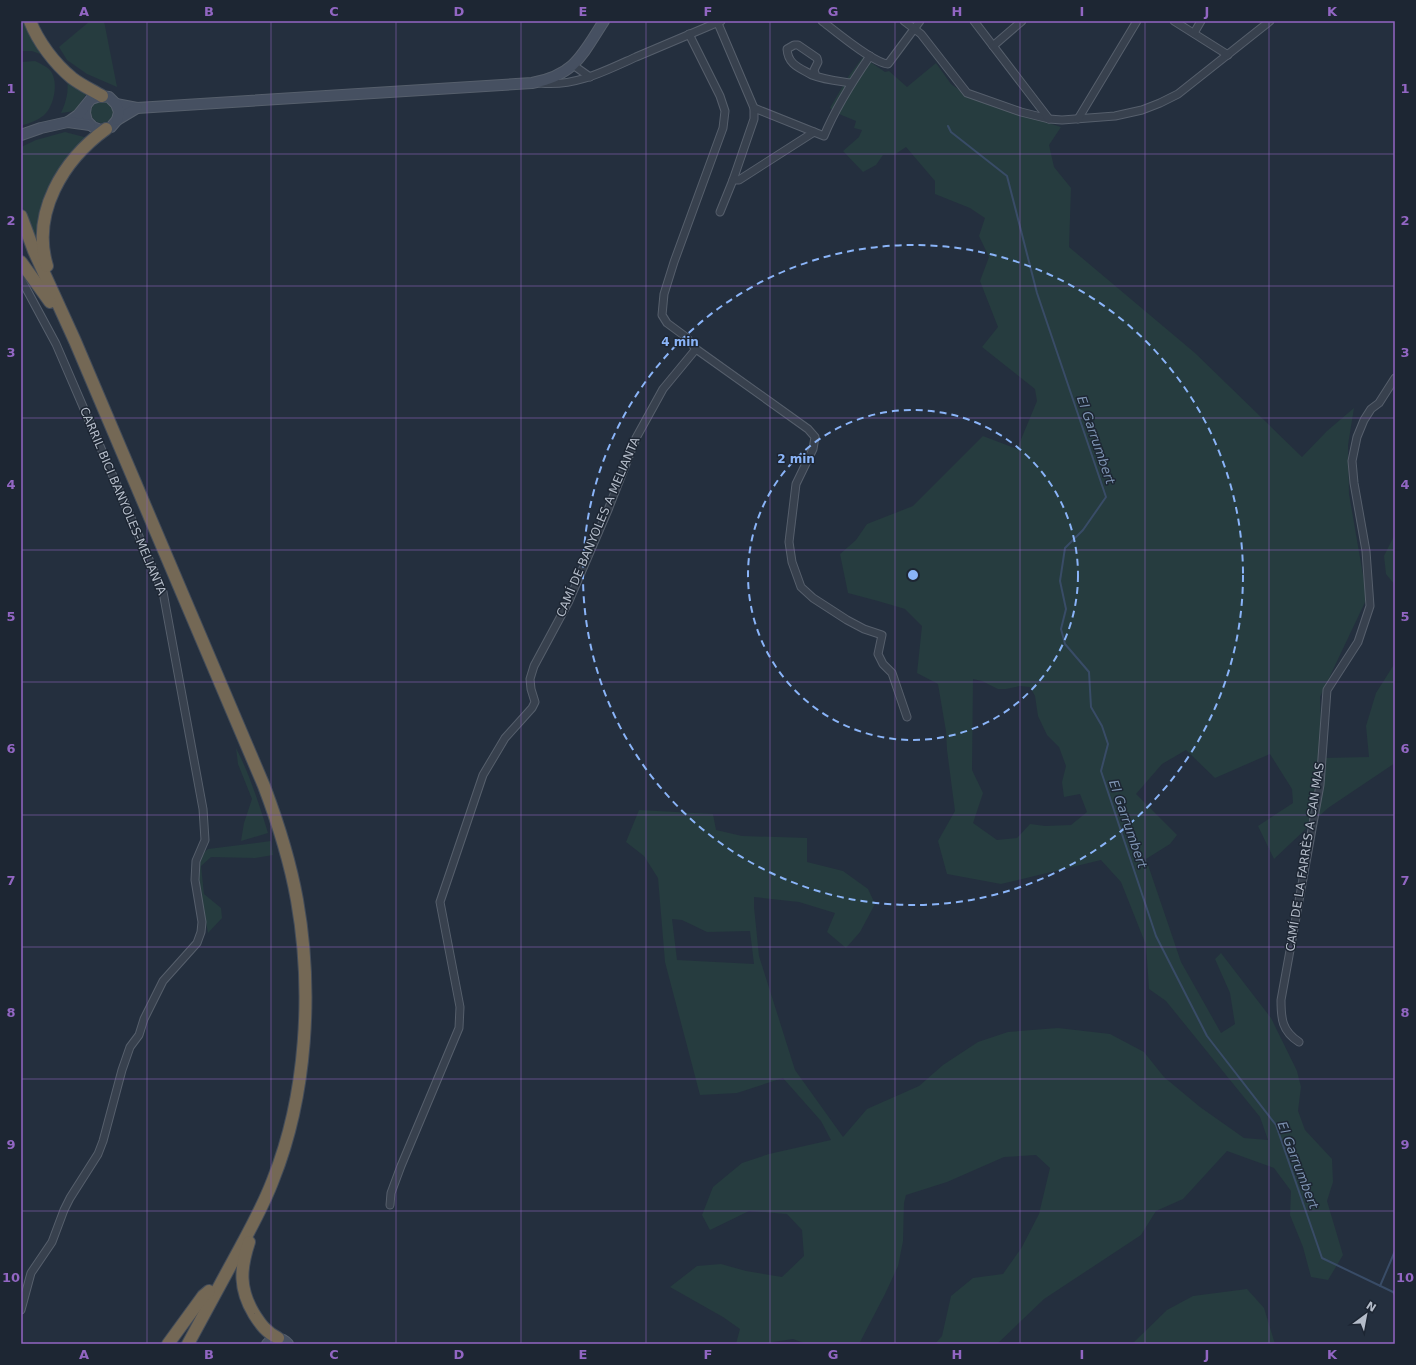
<svg xmlns="http://www.w3.org/2000/svg" width="1416" height="1365" viewBox="0 0 1416 1365" font-family="'DejaVu Sans',sans-serif">
  <rect width="100%" height="100%" fill="#242f3e"/>
  <g fill="#263c3f" fill-rule="evenodd">
    <path d="M 21,21 L 26,21 L 48,57 L 32,51 L 21,51 Z"/>
    <path d="M 90,21 L 104,21 L 117,87 L 87,74 L 67,60 L 59,47 Z"/>
    <path d="M 863,57 L 885,72 L 889,71 L 907,87 L 936,63 L 951,84 L 972,99 L 1061,127 L 1049,145 L 1054,167 L 1071,188 L 1069,247 L 1195,353 L 1302,457 L 1327,431 L 1354,408 L 1348,445 L 1349,494 L 1367,598 L 1320,697 L 1322,758 L 1369,757 L 1366,726 L 1376,693 L 1395,663 L 1395,763 L 1328,808 L 1274,859 L 1258,826 L 1293,803 L 1292,789 L 1270,754 L 1215,778 L 1186,750 L 1162,764 L 1136,794 L 1177,835 L 1170,844 L 1146,859 L 1181,962 L 1221,1033 L 1235,1024 L 1230,993 L 1215,959 L 1221,953 L 1271,1018 L 1297,1071 L 1301,1087 L 1298,1111 L 1305,1130 L 1332,1159 L 1333,1182 L 1327,1201 L 1343,1255 L 1328,1280 L 1311,1277 L 1303,1247 L 1290,1215 L 1291,1191 L 1274,1168 L 1227,1151 L 1183,1199 L 1156,1211 L 1141,1235 L 1044,1299 L 997,1344 L 935,1344 L 942,1336 L 951,1296 L 973,1278 L 1003,1274 L 1022,1247 L 1039,1214 L 1050,1168 L 1036,1155 L 1004,1157 L 947,1182 L 906,1195 L 904,1203 L 903,1241 L 898,1266 L 885,1294 L 859,1344 L 807,1344 L 793,1339 L 773,1342 L 771,1344 L 736,1344 L 740,1329 L 723,1317 L 670,1287 L 697,1266 L 721,1264 L 746,1271 L 782,1277 L 804,1256 L 802,1230 L 787,1214 L 749,1211 L 710,1230 L 702,1215 L 713,1187 L 742,1163 L 769,1154 L 831,1140 L 821,1121 L 783,1078 L 737,1093 L 700,1095 L 665,962 L 658,878 L 644,856 L 626,842 L 639,810 L 713,814 L 716,830 L 742,836 L 807,838 L 807,862 L 843,871 L 868,889 L 875,904 L 860,932 L 846,948 L 827,932 L 835,913 L 799,902 L 754,897 L 754,907 L 759,956 L 795,1070 L 843,1137 L 867,1109 L 919,1086 L 943,1065 L 978,1042 L 1008,1032 L 1058,1028 L 1110,1034 L 1144,1052 L 1164,1077 L 1200,1107 L 1244,1138 L 1268,1140 L 1260,1117 L 1166,1001 L 1149,989 L 1146,945 L 1121,882 L 1101,860 L 1001,884 L 947,874 L 938,841 L 955,811 L 947,750 L 946,731 L 938,684 L 917,673 L 922,626 L 905,609 L 878,601 L 848,593 L 840,554 L 856,540 L 867,524 L 913,506 L 983,436 L 1017,449 L 1037,401 L 1035,389 L 982,347 L 998,327 L 980,281 L 989,257 L 979,236 L 985,218 L 970,208 L 935,194 L 935,181 L 906,147 L 894,155 L 883,155 L 876,165 L 863,172 L 843,151 L 859,137 L 862,130 L 854,128 L 856,121 L 839,114 L 830,108 L 848,77 ZM 973,679 L 982,681 L 998,689 L 1006,689 L 1020,686 L 1030,687 L 1035,696 L 1038,716 L 1047,735 L 1059,747 L 1066,766 L 1062,782 L 1064,797 L 1080,794 L 1087,812 L 1071,825 L 1045,826 L 1030,824 L 1017,838 L 997,840 L 973,823 L 983,793 L 972,770 ZM 672,919 L 682,920 L 707,932 L 750,931 L 754,964 L 677,960 Z"/>
    <path d="M 35,61 C 40,63 45,66 49,69 C 59,79 55,103 46,113 C 40,120 29,123 21,126 L 21,62 Z"/>
    <path d="M 67,79 L 87,93 L 75,111 L 61,113 C 66,102 69,92 67,79 Z"/>
    <circle cx="102" cy="112" r="11"/>
    <path d="M 65,132 L 84,137 L 87,139 L 73,152 L 38,252 L 21,203 L 21,147 L 36,140 Z"/>
    <path d="M 1395,534 L 1395,585 L 1386,574 L 1384,556 Z"/>
    <path d="M 236,748 C 250,775 259,804 268,833 L 241,841 L 244,823 L 252,799 L 238,764 Z"/>
    <path d="M 271,841 L 273,855 L 255,858 L 211,857 L 201,866 L 204,894 L 221,908 L 222,918 L 208,933 L 197,875 L 199,857 L 208,849 Z"/>
    <path d="M 1247,1289 L 1264,1308 L 1275,1344 L 1132,1344 L 1167,1310 L 1193,1296 Z"/>
  </g>
  <g fill="none" stroke-linecap="round" stroke-linejoin="round">
    <g stroke="#394c67" stroke-width="2">
      <path d="M 948,126 L 951,132 L 1007,176 L 1037,293 L 1106,497 L 1083,530 L 1065,548 L 1060,581 L 1066,609 L 1061,629 L 1065,644 L 1089,672 L 1091,707 L 1102,726 L 1108,744 L 1101,771 L 1156,936 L 1207,1036 L 1276,1125 L 1322,1258 L 1393,1292 L 1395,1295"/>
      <path d="M 1380,1286 L 1395,1251"/>
    </g>
    <defs>
      <g id="street">
        <path d="M 717,21 L 754,108 L 754,119 L 733,180 L 720,212"/>
        <path d="M 822,21 C 835,31 873,63 888,64 L 920,21"/>
        <path d="M 904,21 L 921,34 L 967,93 L 1021,112 L 1049,119 L 1062,120 L 1115,116 L 1142,110 L 1160,103 L 1178,94 L 1270,21"/>
        <path d="M 974,21 L 1049,119"/>
        <path d="M 1174,21 L 1228,55"/>
        <path d="M 1194,33 L 1201,21"/>
        <path d="M 689,34 L 720,96 L 725,111 L 723,128 L 674,262 L 664,294 L 662,315 L 667,323 L 686,337 L 696,349 L 808,429 L 815,437 L 813,449 L 796,484 L 789,542 L 792,562 L 801,587 L 813,598 L 847,620 L 864,629 L 882,635 L 878,654 L 883,664 L 892,673 L 907,717"/>
        <path d="M 993,46 L 1022,21"/>
        <path d="M 573,65 L 590,77"/>
        <path d="M 816,76 L 814,70 L 818,62 L 817,58 L 798,45 L 794,45 L 787,49 C 788,65 800,68 812,75 C 825,80 838,81 851,83"/>
        <path d="M 540,83 C 575,87 605,71 636,57 C 664,45 692,33 721,21"/>
        <path d="M 754,108 L 814,132"/>
        <path d="M 1078,119 L 1137,21"/>
        <path d="M 733,180 L 739,180 L 814,132 L 824,136 C 836,107 852,82 870,56"/>
        <path d="M 21,279 L 56,344 L 163,592 L 203,809 L 205,840 L 196,861 L 195,880 L 202,922 L 201,932 L 197,943 L 163,981 L 144,1019 L 139,1035 L 130,1047 L 122,1070 L 103,1141 L 98,1154 L 70,1198 L 64,1210 L 52,1242 L 31,1273 L 21,1310"/>
        <path d="M 1299,1042 C 1282,1031 1281,1019 1281,1000 L 1320,785 L 1327,690 L 1358,642 L 1370,606 L 1366,551 L 1354,483 L 1352,461 L 1357,437 L 1364,420 L 1371,409 L 1379,403 L 1395,378"/>
        <path d="M 390,1205 L 391,1193 L 401,1166 L 459,1028 L 460,1007 L 440,902 L 483,775 L 505,738 L 532,708 L 535,702 L 531,689 L 530,679 L 534,666 L 569,601 L 608,510 L 636,438 L 663,389 L 696,349"/>
      </g>
      <g id="secondary">
        <path d="M 116,104 L 137,108 L 532,83 C 575,75 582,55 604,21"/>
        <path d="M 86,106 L 85,113 L 87,121 L 93,127 L 101,130 L 111,127 L 117,120 L 137,108"/>
        <path d="M 68,122 L 78,115 L 91,99 L 100,96 L 109,97 L 116,104 L 119,112 L 117,120"/>
        <path d="M 21,135 L 41,128 L 68,122 L 90,125"/>
        <path d="M 267,1344 C 274,1337 282,1337 288,1344"/>
      </g>
      <g id="highway">
        <path d="M 30,21 C 38,42 55,64 72,78 C 81,85 92,90 102,96"/>
        <path d="M 21,216 L 34,251 L 75,341 L 264,786 C 278,823 290,861 297,900 C 313,990 307,1095 273,1180 C 264,1204 252,1226 240,1248 C 223,1280 205,1312 188,1344"/>
        <path d="M 21,262 L 50,302"/>
        <path d="M 47,266 C 31,213 63,160 106,129"/>
        <path d="M 249,1242 C 240,1269 239,1289 254,1314 C 261,1325 266,1332 278,1338"/>
        <path d="M 168,1344 L 203,1296 L 209,1291"/>
      </g>
    </defs>
    <use href="#street" stroke="#565f6c" stroke-width="9"/>
    <use href="#secondary" stroke="#565f6c" stroke-width="12"/>
    <use href="#highway" stroke="#434c59" stroke-width="14"/>
    <use href="#street" stroke="#38414e" stroke-width="7"/>
    <use href="#secondary" stroke="#465061" stroke-width="10"/>
    <use href="#highway" stroke="#746855" stroke-width="12"/>
  </g>
  <path fill="none" stroke="#9266c3" stroke-width="1" stroke-opacity="0.55" d="M 147,21 L 147,1344M 271,21 L 271,1344M 396,21 L 396,1344M 521,21 L 521,1344M 646,21 L 646,1344M 770,21 L 770,1344M 895,21 L 895,1344M 1020,21 L 1020,1344M 1145,21 L 1145,1344M 1269,21 L 1269,1344M 21,154 L 1395,154M 21,286 L 1395,286M 21,418 L 1395,418M 21,550 L 1395,550M 21,682 L 1395,682M 21,815 L 1395,815M 21,947 L 1395,947M 21,1079 L 1395,1079M 21,1211 L 1395,1211"/>
  <g fill="none" stroke="#8ab4f8" stroke-width="2" stroke-dasharray="7 5">
    <circle cx="913" cy="575" r="165"/>
    <circle cx="913" cy="575" r="330"/>
  </g>
  <g text-anchor="middle" dominant-baseline="central" stroke-width="3" stroke-linejoin="round" paint-order="stroke">
    <g font-size="12" fill="#b4bcc9" stroke="#1d2633">
      <text transform="translate(123 501) rotate(67)">CARRIL BICI BANYOLES-MELIANTA</text>
      <text transform="translate(598 527) rotate(-67)">CAMÍ DE BANYOLES A MELIANTA</text>
      <text transform="translate(1305 857) rotate(-81)">CAMÍ DE LA FARRÈS A CAN MAS</text>
    </g>
    <g font-size="13" font-style="italic" fill="#7c92b1" stroke="#1d2633">
      <text transform="translate(1096 440) rotate(71)">El Garrumbert</text>
      <text transform="translate(1128 824) rotate(71)">El Garrumbert</text>
      <text transform="translate(1298 1165) rotate(69)">El Garrumbert</text>
    </g>
  </g>
  <circle cx="913" cy="575" r="6" fill="#8ab4f8" stroke="#1d2633" stroke-width="2"/>
  <g font-size="12" text-anchor="middle" font-weight="bold" fill="#8ab4f8" stroke="#1d2633" stroke-width="3" stroke-linejoin="round" paint-order="stroke">
    <text x="680" y="346">4 min</text>
    <text x="796" y="463">2 min</text>
  </g>
  <rect width="1416" height="1365" fill="none" stroke="#1d2633" stroke-width="44"/>
  <g transform="translate(1366 1315) rotate(32)" stroke="#1d2633" stroke-width="3" paint-order="stroke">
  <path d="M0-3L7 15L0 10L-7 15Z" fill="#b4bcc9"/>
  <text y="-6" font-size="11" font-weight="bold" text-anchor="middle" fill="#b4bcc9">N</text>
  </g>
  <rect x="22" y="22" width="1372" height="1321" fill="none" stroke="#9266c3" stroke-width="1.5"/>
  <g font-size="13" text-anchor="middle" font-weight="bold" fill="#9266c3">
    <text x="84" y="16">A</text>
    <text x="209" y="16">B</text>
    <text x="334" y="16">C</text>
    <text x="459" y="16">D</text>
    <text x="583" y="16">E</text>
    <text x="708" y="16">F</text>
    <text x="833" y="16">G</text>
    <text x="957" y="16">H</text>
    <text x="1082" y="16">I</text>
    <text x="1207" y="16">J</text>
    <text x="1332" y="16">K</text>
    <text x="11" y="93">1</text>
    <text x="1405" y="93">1</text>
    <text x="11" y="225">2</text>
    <text x="1405" y="225">2</text>
    <text x="11" y="357">3</text>
    <text x="1405" y="357">3</text>
    <text x="11" y="489">4</text>
    <text x="1405" y="489">4</text>
    <text x="11" y="621">5</text>
    <text x="1405" y="621">5</text>
    <text x="11" y="753">6</text>
    <text x="1405" y="753">6</text>
    <text x="11" y="885">7</text>
    <text x="1405" y="885">7</text>
    <text x="11" y="1017">8</text>
    <text x="1405" y="1017">8</text>
    <text x="11" y="1149">9</text>
    <text x="1405" y="1149">9</text>
    <text x="11" y="1282">10</text>
    <text x="1405" y="1282">10</text>
    <text x="84" y="1359">A</text>
    <text x="209" y="1359">B</text>
    <text x="334" y="1359">C</text>
    <text x="459" y="1359">D</text>
    <text x="583" y="1359">E</text>
    <text x="708" y="1359">F</text>
    <text x="833" y="1359">G</text>
    <text x="957" y="1359">H</text>
    <text x="1082" y="1359">I</text>
    <text x="1207" y="1359">J</text>
    <text x="1332" y="1359">K</text>
  </g>
</svg>
